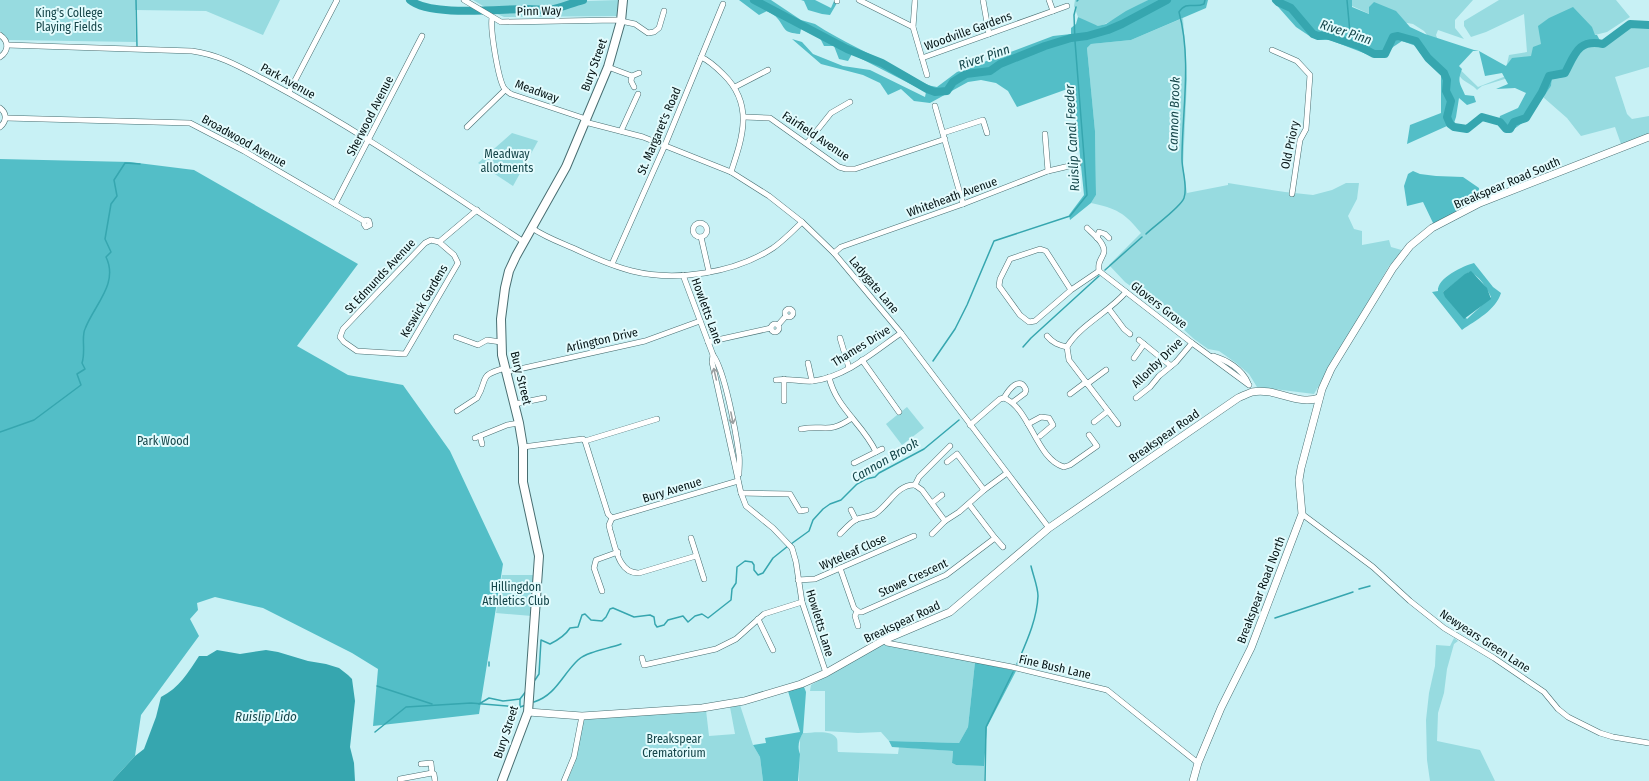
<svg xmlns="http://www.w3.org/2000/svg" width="1649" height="781" viewBox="0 0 1649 781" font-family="'Fira Sans Condensed',sans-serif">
  <rect width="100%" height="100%" fill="#c8f1f5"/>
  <g fill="#97dbe0">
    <path d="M 0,0 L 280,0 L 263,35 L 206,11 L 135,10 L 136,42 L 9,40 L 0,31 Z"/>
    <path d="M 473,0 L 583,0 L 564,7 L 548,10 L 527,9 L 495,11 L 488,9 Z"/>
    <path d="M 619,0 L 618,16 L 504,17 L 495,13 L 527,11 L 547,12 L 564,9 L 587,1 Z"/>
    <path d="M 1075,0 L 1148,0 C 1140,4 1104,27 1098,26 C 1092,25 1084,20 1078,17 L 1074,6 Z"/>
    <path d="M 1339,0 L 1473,0 L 1455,20 L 1455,28 L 1464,39 L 1438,30 L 1436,35 L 1442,52 L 1478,87 L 1506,76 L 1506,68 L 1509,55 L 1527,52 L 1524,14 L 1486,32 L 1471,37 L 1464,26 L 1464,21 L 1499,0 L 1616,0 L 1630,17 L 1607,32 L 1595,35 L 1508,78 L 1482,86 L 1477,90 C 1473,85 1467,83 1462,79 L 1424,31 L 1413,24 L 1378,18 Z"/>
    <path d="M 1183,18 L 1187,80 L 1183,166 L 1187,193 L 1228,185 L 1228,183 L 1285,192 L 1313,195 L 1332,190 L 1346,183 L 1359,183 L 1357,199 L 1348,216 L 1354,229 L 1362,231 L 1362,245 L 1389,240 L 1391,247 L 1405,251 L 1389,266 L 1314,394 L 1257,387 L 1249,374 L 1236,363 L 1219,351 L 1208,349 L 1194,339 L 1158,306 L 1125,282 L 1109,265 L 1141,233 C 1125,213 1116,208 1091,203 L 1096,195 L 1095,131 L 1087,48 L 1091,44 L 1131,40 Z"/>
    <path d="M 1630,26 L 1649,27 L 1649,67 L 1615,77 L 1627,114 L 1632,119 L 1649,116 L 1649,134 L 1621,144 L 1615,127 L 1581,136 L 1567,118 L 1543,97 L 1551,86 L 1552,79 L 1566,77 L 1576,55 L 1588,44 L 1603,46 L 1608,44 L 1617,35 Z"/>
    <path d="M 512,133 L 538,141 L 513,186 L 478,163 Z"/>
    <path d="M 907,407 L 924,428 L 902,445 L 886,424 Z"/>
    <path d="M 502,575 L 534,575 L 532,616 L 496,613 Z"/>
    <path d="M 1454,638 L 1458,641 L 1454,644 L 1447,669 L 1444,693 L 1438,713 L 1437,741 L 1480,750 L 1495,781 L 1430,781 L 1427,760 L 1426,720 L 1429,693 L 1435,666 L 1436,645 L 1450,646 Z"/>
    <path d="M 881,644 L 975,662 L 968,727 L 959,743 L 889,741 L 881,732 L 858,733 L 825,731 L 825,691 L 810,691 L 811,685 Z"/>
    <path d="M 740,705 L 753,745 L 760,757 L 763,781 L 567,781 L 575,763 L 583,717 L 706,710 L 709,736 L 735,734 L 730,707 Z"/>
    <path d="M 803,733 C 812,733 833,729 837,739 C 838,743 837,749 838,752 L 898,754 L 899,747 L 953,751 L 952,763 L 956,765 L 984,766 L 984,781 L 799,781 L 800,738 Z"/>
  </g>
  <g fill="#53bec7" fill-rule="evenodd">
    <path d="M 739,0 L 771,0 L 801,20 L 815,24 C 841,41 871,54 899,69 C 912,75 922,85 937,87 L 957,72 L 1053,36 L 1071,34 L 1071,28 L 1076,24 L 1078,17 L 1098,26 L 1106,24 L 1126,11 L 1148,0 L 1208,0 L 1206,8 L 1131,40 L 1091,44 L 1087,48 L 1095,131 L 1096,195 L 1091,203 L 1070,220 L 1069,215 L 1084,195 L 1073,87 L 1017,107 L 1008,91 L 996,83 L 981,80 L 968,82 L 930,103 L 914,101 L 901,89 L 888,95 L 880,83 L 863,75 L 821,64 L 792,39 L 802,42 L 813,54 L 843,66 L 870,70 L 925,97 L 926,92 L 852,54 L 848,61 L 839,59 L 834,46 L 824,46 L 820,38 L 801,29 L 800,34 C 783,32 787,31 778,19 C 775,15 770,13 767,11 L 759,15 Z"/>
    <path d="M 801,0 L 815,0 L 831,8 L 834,1 L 837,3 L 830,15 L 822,14 L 808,10 L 804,1 Z"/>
    <path d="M 1272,0 L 1352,0 L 1352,7 L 1369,14 L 1369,7 L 1374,2 L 1396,11 L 1410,27 L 1425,34 L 1474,50 L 1479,51 L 1506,66 L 1512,58 L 1531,56 L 1533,47 L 1541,44 L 1538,26 L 1549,18 L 1573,7 L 1592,27 L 1595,35 L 1597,35 L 1603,46 L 1588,44 L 1576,55 L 1566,77 L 1552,79 L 1551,86 L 1529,118 L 1510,132 L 1504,131 L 1498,125 L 1500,116 L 1518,108 L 1526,93 L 1515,88 L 1496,89 L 1508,84 L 1502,73 L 1485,76 L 1479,51 L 1473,51 L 1459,66 L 1462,69 C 1457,82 1460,83 1465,95 L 1474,96 L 1476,102 L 1467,105 L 1459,98 L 1456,117 L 1452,129 L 1447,126 L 1407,144 L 1410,125 L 1441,113 L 1441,73 L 1420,53 L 1416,46 L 1402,41 L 1393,47 L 1385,57 L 1374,57 L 1330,40 L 1320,40 L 1311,37 L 1296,27 Z"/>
    <path d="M 0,159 L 130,162 L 194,170 L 358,264 L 297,346 L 348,375 L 403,385 L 450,451 L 503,564 L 479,714 L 373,726 L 378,669 L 352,653 L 263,608 L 215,597 L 197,603 L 198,610 L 190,619 L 199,636 L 141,715 L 135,756 L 112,781 L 0,781 Z"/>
    <path d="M 1413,171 L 1420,174 L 1436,176 L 1463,177 L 1479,188 L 1478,204 L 1434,225 L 1423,202 L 1407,206 L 1404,186 L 1408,174 Z"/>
    <path d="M 1474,263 L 1493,287 L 1501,293 C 1496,310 1476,320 1462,330 L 1432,292 L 1438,291 C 1437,278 1463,266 1474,263 ZM 1469,272 C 1479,275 1487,288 1491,297 L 1467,319 L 1443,292 Z"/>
    <path d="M 975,662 L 1016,671 L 987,727 L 984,766 L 956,765 L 952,763 L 953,751 L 892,747 L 889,741 L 959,743 L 968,727 Z"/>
    <path d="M 804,687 L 806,692 L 803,733 C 799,739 797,747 800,754 L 798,781 L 763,781 L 760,757 L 753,745 L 766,743 L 765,738 L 800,732 L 788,691 Z"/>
  </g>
  <g fill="#36a6af">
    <path d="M 1471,271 L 1487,288 L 1491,299 L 1464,319 L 1445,297 L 1443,292 L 1465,274 Z"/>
    <path d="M 217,650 L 240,654 L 266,650 L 278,652 L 308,661 L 326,664 L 339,668 L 348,675 L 352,679 L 355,701 L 350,747 L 354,763 L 355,781 L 112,781 L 135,756 L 144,749 L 156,717 L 161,697 C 179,688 188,673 199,656 L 207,656 Z"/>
  </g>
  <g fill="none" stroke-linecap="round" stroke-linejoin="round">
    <g stroke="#36a6af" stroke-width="1.5">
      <path d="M 136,0 L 137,47"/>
      <path d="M 1347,0 L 1351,44"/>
      <path d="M 1077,1 L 1078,0"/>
      <path d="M 1146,234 C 1154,226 1181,207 1184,198 C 1188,187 1182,171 1182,159 C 1182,111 1192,60 1179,12 C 1187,0 1193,9 1204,4 L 1205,0"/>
      <path d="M 1105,270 L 1142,237"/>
      <path d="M 1023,347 L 1031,338 L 1099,276"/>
      <path d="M 933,361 L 955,329 L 967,305 L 994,241 L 1070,216 L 1087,195 L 1075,41 L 1074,15 L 1076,7"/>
      <path d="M 0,432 L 34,420 L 81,385 L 77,374 L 85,369 L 82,363 C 86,351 81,337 85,329 C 94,305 119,284 106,257 L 111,252 L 105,239 L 111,204 L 117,196 L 114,180 L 125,163 L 140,164"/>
      <path d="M 791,544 L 809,531 L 813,520 L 823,509 L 830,504 L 841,500 L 857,484 L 866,479 L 875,477 L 879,473 L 924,449 L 959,420"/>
      <path d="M 1359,589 L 1370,586"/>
      <path d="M 1275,618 L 1353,592"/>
      <path d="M 1017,664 C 1026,643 1037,620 1038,596 C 1038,587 1033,575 1031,566"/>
      <path d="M 489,666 L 489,662"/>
      <path d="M 535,680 L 539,674 L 541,640 L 550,644 C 558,640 565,636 570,628 L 578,627 L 582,615 L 585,614 L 591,620 L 602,621 L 606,617 L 610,609 L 613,608 L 634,617 L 650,615 L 654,617 L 655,624 L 657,627 L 664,625 L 668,620 L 683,616 L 688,622 L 695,616 L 702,614 L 708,618 L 731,600 L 732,589 L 736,583 L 737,567 L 745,561 L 752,562 L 754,565 L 754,570 L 758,575 L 763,573 L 773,558 L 788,546"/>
      <path d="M 377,686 L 432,704"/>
      <path d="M 520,699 L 520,707"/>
      <path d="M 534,702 C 556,695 562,675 578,660 C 588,651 608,649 621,644"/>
      <path d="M 479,704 L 489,698 L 503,701 L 520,699 L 527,690"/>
      <path d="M 375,732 L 406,707 L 471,703 L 520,707 L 526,705"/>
      <path d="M 985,781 L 986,727 L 1013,672"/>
    </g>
    <g stroke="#36a6af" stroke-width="8">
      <path d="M 410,0 C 430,17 499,9 527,9 C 534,9 541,10 548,10 C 560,9 571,3 583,0"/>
      <path d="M 754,0 L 847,49 L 882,63 L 927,89 L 935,92 L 947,91 L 953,82 L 966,74 L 990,71 L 1000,64 L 1045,46 L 1071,38 L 1087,36 L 1108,30 L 1122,24 L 1167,0"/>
      <path d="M 1276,0 L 1278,2 L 1291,8 L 1313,34 L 1318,36 L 1326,35 L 1359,46 L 1374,54 L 1385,54 L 1393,37 L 1398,36 L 1416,41 L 1428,58 L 1444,73 L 1447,80 L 1446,91 L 1451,101 L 1447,117 L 1450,124 L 1454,127 L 1467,129 L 1482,117 L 1500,122 L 1506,129 L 1510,129 L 1514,122 L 1526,118 L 1542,92 L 1549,76 L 1565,73 C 1575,54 1578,39 1603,44 L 1630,24 L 1649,25"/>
    </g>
    <defs>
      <g id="street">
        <path d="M 464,0 L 501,22 L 616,20 L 635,24 L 648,33 L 654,32 L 659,28 L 664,11"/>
        <path d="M 859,0 L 913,27 L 927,75"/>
        <path d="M 983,0 L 989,34"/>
        <path d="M 1049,0 L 1053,11"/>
        <path d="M 837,1 L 837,0"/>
        <path d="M 492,18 C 490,29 498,78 504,88 C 506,91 508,92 511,94 L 586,119"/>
        <path d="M 913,27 L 915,0"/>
        <path d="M 0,35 C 9,41 9,51 0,57"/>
        <path d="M 7,45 L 192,51 C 221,55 242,68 267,81 C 357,129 439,186 524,242"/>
        <path d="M 1272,50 L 1297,61 L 1310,75 L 1306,129 L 1300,140 L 1292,194"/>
        <path d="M 701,57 C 710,61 716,67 723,74 C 754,104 743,136 731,172"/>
        <path d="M 922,58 L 1067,6"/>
        <path d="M 608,67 L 632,76"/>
        <path d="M 634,87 L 631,81 L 632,76 L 639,73"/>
        <path d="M 735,87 L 768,70"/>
        <path d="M 289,92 L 337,0"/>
        <path d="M 935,106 L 963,204"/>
        <path d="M 0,108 C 7,113 7,121 0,127"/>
        <path d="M 744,117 L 770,118 L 839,167 L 846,169 L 855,169 L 945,139"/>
        <path d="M 6,118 L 190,123 L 244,151 L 364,221 L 364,224 L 366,227 L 370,225 L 369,221 L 367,220 L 364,221"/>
        <path d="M 585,122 L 643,137 L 731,172 L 769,196 L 802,222 L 834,253 L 901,333 L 1049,528"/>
        <path d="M 467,127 L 505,90"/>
        <path d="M 621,131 L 638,94"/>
        <path d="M 943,133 L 983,120 L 987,133"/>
        <path d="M 1045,134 L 1048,171"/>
        <path d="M 807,143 L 831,113 L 850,102"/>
        <path d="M 335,204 L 422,36"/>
        <circle cx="700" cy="230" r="7"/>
        <path d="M 532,228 C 545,237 559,242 573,248 C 592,257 612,266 632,271 C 676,282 735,273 773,248 C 783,241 793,231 802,222"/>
        <path d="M 1087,228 C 1093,234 1108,245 1103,255 C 1100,261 1098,263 1099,271"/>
        <path d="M 701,237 L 709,272"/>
        <path d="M 1097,238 L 1099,232 L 1105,234 L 1109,238"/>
        <path d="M 439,242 L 454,255 L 458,263 L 405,354 L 357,351 L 344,342 L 340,337 L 343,329 L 425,243 L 431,240 L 439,242 L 477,210"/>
        <path d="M 834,253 L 841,247 L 963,204 L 1048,171 L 1078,164"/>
        <path d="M 612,264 L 665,145 L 723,4"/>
        <path d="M 1099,271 L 1192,343 L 1249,385"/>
        <path d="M 683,275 L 713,355 C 725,371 736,433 739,455 C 740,461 739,468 739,474"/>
        <path d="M 1071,290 L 1046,251 L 1040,249 L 1010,259 L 1000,279 L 999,286 L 1020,315 L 1029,322 L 1035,321 L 1071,290 L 1099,271"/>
        <path d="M 1109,309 L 1124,329 L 1130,334"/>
        <circle cx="789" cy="313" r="4"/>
        <circle cx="775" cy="328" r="4"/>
        <path d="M 778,325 L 786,316"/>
        <path d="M 1047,336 C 1053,343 1058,345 1067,347"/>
        <path d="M 456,337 L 478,345 L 487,340 L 501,342"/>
        <path d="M 840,338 L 849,368"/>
        <path d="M 1139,340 L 1171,366"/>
        <path d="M 708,342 L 771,328"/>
        <path d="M 713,355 L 712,362 L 741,493 L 746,506 L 773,528 L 792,548 L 796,562 L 802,602 L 826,673"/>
        <path d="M 1213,356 C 1227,360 1242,369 1248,383"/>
        <path d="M 1134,358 L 1144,344"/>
        <path d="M 862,360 L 899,412"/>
        <path d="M 808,363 L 812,381"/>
        <path d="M 506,372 L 645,341 L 700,321"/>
        <path d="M 829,377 C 836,408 863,424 876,452"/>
        <path d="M 784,379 L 784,401"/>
        <path d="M 776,380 C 788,378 801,382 813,381 C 846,377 875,351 901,333"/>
        <path d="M 1087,384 L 1106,370"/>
        <path d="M 1070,394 L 1086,382"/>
        <path d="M 1004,398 C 1009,389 1020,375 1026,390 L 1025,393 L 1013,402"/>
        <path d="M 1136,398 L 1150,387 L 1159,376 L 1176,362 L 1192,343"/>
        <path d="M 515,404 L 544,398"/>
        <path d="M 457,411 L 477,398 C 489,378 477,376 505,368"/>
        <path d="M 1094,422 L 1108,411"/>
        <path d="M 1028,424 L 1041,417 L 1049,418 L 1053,425 L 1040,436"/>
        <path d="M 1118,424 L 1069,360 L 1067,347 C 1079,326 1109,312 1126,292"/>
        <path d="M 970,425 L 1000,399 L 1004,398 C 1030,408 1036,459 1064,467 L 1070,465 L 1097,446 L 1089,435"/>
        <path d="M 801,429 C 825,424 827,435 852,418"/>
        <path d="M 480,436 L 482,444"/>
        <path d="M 475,438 L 507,425 L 519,423"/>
        <path d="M 585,441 L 608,514 L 612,518"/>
        <path d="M 585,441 L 657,419"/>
        <path d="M 523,447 L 583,439 L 585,441"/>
        <path d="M 947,462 L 957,454 L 984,490"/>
        <path d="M 854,463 L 882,449"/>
        <path d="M 915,485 L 919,477 L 950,446"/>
        <path d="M 915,485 L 922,490 L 945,521"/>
        <path d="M 741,493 L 790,494 L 800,511 L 806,510"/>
        <path d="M 932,503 L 942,495"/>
        <path d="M 851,510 L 856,520"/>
        <path d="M 1302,514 L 1373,567 L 1410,601 L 1444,628 L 1494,658 L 1544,692 L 1558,709 L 1568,717 L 1600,733 L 1613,737 L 1649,743"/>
        <path d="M 612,518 L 738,481"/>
        <path d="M 612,518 L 609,525 L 610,530 C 615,545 618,574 639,573 L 696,556"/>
        <path d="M 840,534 C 845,529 851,522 857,519 C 863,517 869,517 875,514 C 889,505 897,484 915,485"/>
        <path d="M 932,534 L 945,521 L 959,512 L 984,490 L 1007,473"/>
        <path d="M 691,538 L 704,579"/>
        <path d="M 995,538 L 1003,547"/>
        <path d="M 840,568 L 854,608 L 859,612 L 862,612 L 946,575 L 995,538 L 969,504"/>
        <path d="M 798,580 L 815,579 L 914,536"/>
        <path d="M 602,591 L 594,568 L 596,560 L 618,552"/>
        <path d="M 857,611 L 855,616 L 858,626"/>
        <path d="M 758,619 L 773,650"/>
        <path d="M 884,640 L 887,643 L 1012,667 L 1107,690 L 1198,763"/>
        <path d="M 642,658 L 644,665 L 716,649 L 736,639 L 764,614 L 802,602"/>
        <path d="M 421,764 L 431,763 L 432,773"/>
        <path d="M 400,779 L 432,773 L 434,774 L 435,781"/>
        <path d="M 564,781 L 574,757 L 582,716"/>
      </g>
      <g id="secondary">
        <path d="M 528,712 L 582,716 L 702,708 L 744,701 L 801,684 L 826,673 L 884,640 L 950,612 L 1049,528 L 1238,398 C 1242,396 1247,394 1252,392 C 1275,387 1297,406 1319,398"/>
        <path d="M 1193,781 L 1198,763 L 1221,708 L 1251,648 L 1302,514 L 1299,480 L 1301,468 L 1322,389 L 1331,369 L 1393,268 L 1410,246 L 1432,228 L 1480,203 L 1649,137"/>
      </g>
      <path id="primary" d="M 502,781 L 528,712 L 539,556 L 523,482 L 523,447 L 519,423 L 502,355 L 501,319 L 505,288 L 509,271 L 516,256 L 566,167 L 608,67 L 621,21 L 623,0"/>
    </defs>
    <use href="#street" stroke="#486e71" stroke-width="6"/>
    <use href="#secondary" stroke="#486e71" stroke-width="8"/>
    <use href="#primary" stroke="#486e71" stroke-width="10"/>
    <use href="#street" stroke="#fff" stroke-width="5"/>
    <use href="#secondary" stroke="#fff" stroke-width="7"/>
    <use href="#primary" stroke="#fff" stroke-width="8"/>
  </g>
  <defs><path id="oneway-shaft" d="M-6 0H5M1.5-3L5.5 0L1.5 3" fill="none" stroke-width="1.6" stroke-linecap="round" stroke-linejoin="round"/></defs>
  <g stroke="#9ba0a1">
    <use href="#oneway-shaft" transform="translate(715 374) rotate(-103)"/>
    <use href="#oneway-shaft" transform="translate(732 418) rotate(79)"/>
  </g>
  <g text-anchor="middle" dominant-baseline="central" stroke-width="4" stroke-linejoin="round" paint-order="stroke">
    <g font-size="12" fill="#041213" stroke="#e2fbfd">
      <text transform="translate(539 11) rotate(-1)">Pinn Way</text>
      <text transform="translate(968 31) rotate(-20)">Woodville Gardens</text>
      <text transform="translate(594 65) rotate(-70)">Bury Street</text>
      <text transform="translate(288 81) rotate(29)">Park Avenue</text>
      <text transform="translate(537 91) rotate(20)">Meadway</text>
      <text transform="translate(370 116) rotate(-63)">Sherwood Avenue</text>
      <text transform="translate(659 131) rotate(-67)">St. Margaret's Road</text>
      <text transform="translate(816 136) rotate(34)">Fairfield Avenue</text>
      <text transform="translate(244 141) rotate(29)">Broadwood Avenue</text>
      <text transform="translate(1290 145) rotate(-78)">Old Priory</text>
      <text transform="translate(1507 183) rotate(-23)">Breakspear Road South</text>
      <text transform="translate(952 197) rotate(-20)">Whiteheath Avenue</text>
      <text transform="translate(380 276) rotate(-47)">St Edmunds Avenue</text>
      <text transform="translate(874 285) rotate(50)">Ladygate Lane</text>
      <text transform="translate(424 301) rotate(-60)">Keswick Gardens</text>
      <text transform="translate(1159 305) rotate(38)">Glovers Grove</text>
      <text transform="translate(707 311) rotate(70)">Howletts Lane</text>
      <text transform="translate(602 340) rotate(-13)">Arlington Drive</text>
      <text transform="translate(861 346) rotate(-32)">Thames Drive</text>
      <text transform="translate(1157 363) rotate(-44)">Allonby Drive</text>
      <text transform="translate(521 378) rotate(76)">Bury Street</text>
      <text transform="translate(1164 436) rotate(-35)">Breakspear Road</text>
      <text transform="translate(672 490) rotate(-17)">Bury Avenue</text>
      <text transform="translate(853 552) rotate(-24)">Wyteleaf Close</text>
      <text transform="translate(913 578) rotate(-25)">Stowe Crescent</text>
      <text transform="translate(1261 590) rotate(-69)">Breakspear Road North</text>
      <text transform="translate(902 622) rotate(-25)">Breakspear Road</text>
      <text transform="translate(820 623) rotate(73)">Howletts Lane</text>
      <text transform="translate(1485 641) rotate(33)">Newyears Green Lane</text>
      <text transform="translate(1055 667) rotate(13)">Fine Bush Lane</text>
      <text transform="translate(506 732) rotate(-72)">Bury Street</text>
    </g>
    <g font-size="12" fill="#154549" stroke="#e2fbfd">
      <text x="69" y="13">King's College<tspan x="69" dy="14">Playing Fields</tspan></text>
      <text x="507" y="154">Meadway<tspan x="507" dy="14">allotments</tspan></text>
      <text x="163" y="441">Park Wood</text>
      <text x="516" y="587">Hillingdon<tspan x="516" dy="14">Athletics Club</tspan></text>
      <text x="674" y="739">Breakspear<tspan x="674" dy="14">Crematorium</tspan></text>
    </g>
    <g font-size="13" font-style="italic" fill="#15464a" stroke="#e2fbfd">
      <text transform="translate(1346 32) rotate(18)">River Pinn</text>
      <text transform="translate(984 57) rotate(-19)">River Pinn</text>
      <text transform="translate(1174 114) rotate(-88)">Cannon Brook</text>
      <text transform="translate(1072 138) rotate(-93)">Ruislip Canal Feeder</text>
      <text transform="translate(885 460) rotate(-30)">Cannon Brook</text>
      <text x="266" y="716">Ruislip Lido</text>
    </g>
  </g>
</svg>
